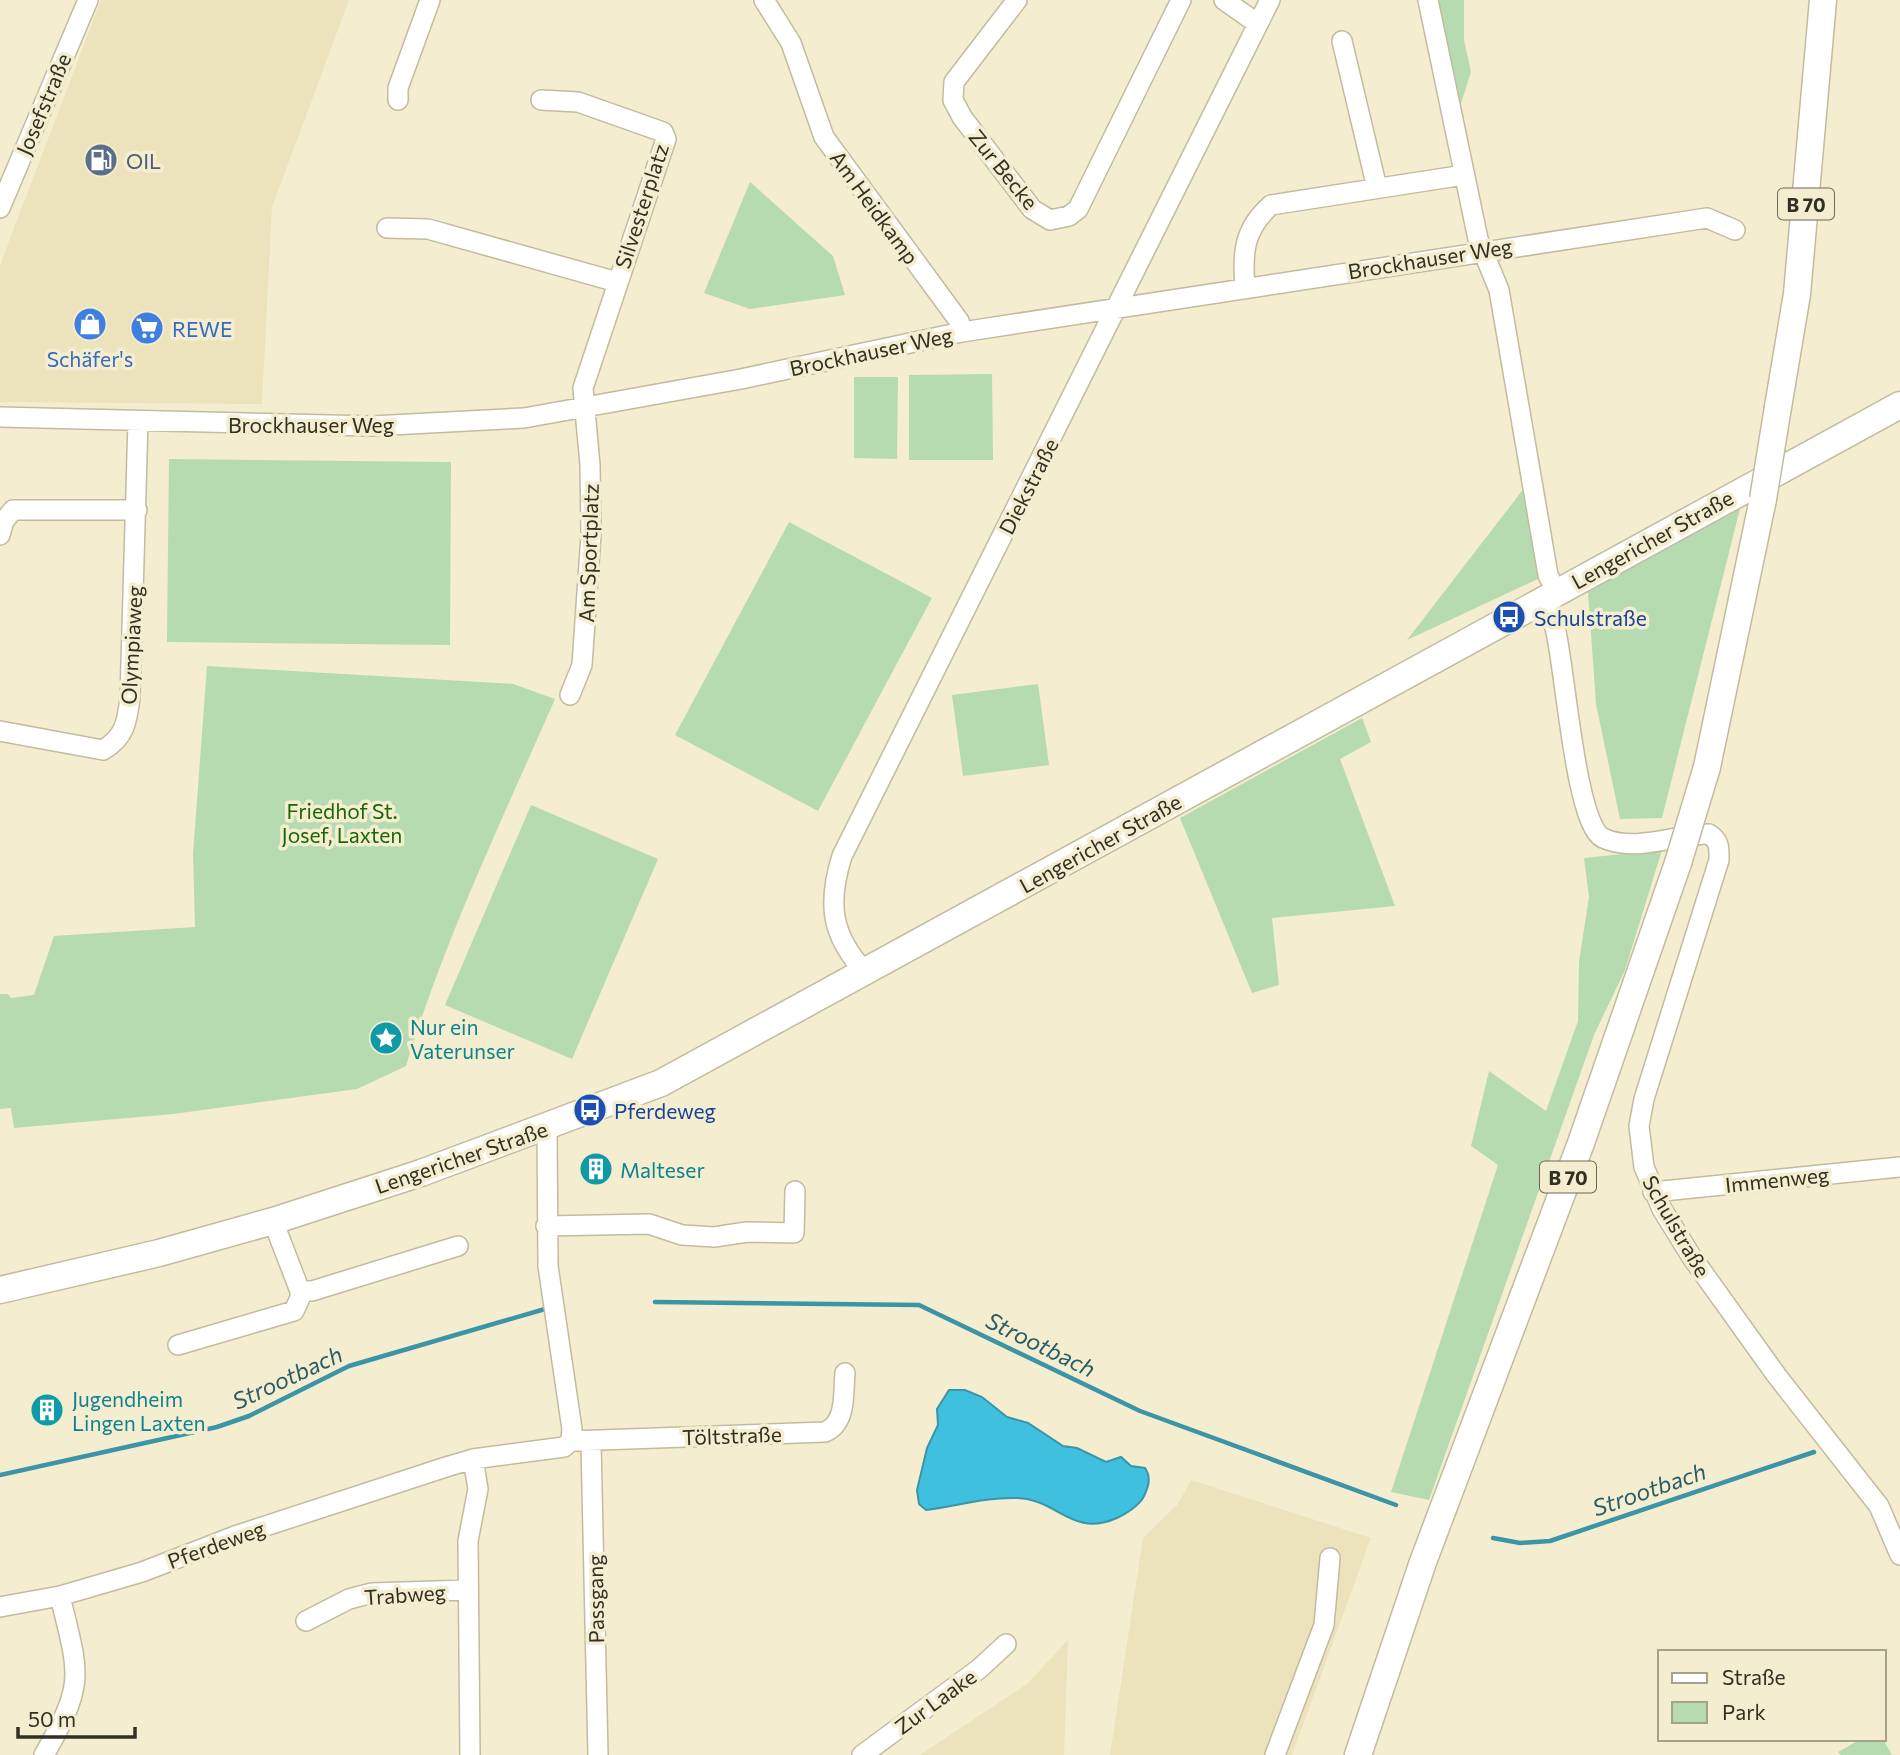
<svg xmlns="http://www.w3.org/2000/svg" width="1900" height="1755" font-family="Commissioner,sans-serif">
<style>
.built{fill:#ece3bd}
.green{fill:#b6dbb0}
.water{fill:#40c0df;stroke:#3c94a7;stroke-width:2}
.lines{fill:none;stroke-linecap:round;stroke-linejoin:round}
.stream{stroke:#3c94a7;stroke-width:4.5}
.minor-casing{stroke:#c2bb9f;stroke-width:22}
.major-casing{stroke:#c2bb9f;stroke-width:29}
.minor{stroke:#fff;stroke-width:19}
.major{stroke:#fff;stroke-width:26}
.major-bridge-casing{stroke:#c2bb9f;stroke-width:29;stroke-linecap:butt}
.major-bridge{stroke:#fff;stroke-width:26}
.labels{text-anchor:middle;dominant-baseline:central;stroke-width:7;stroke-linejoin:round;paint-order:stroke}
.shield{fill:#f4edcf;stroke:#6c6857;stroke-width:2}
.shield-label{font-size:19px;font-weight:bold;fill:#322f23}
.street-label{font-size:21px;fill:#322f23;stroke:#f4edcf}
.service-label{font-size:21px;fill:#4e5e75;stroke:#f4edcf;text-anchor:start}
.shop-label{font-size:21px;fill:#366cbe;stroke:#f4edcf;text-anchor:start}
.transit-label{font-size:21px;fill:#164399;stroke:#f4edcf;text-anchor:start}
.park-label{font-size:21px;fill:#166906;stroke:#f4edcf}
.culture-label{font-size:21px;fill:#0d838f;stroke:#f4edcf;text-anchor:start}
.water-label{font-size:23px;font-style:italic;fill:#285c69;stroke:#f4edcf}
</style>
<rect width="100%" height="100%" fill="#f4edcf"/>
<path class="built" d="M101,0h248l-77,207 -10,197 -262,-2v-137z
M1191,1480l180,58 -79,217h-182l33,-217 35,-34z
M1068,1640l-4,115h-144l107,-71z"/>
<path class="green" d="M1433,0h31v40l7,32 -15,47z
M750,182l83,74 12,39 -95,14 -46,-16z
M992,374l1,86h-84v-85z
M854,377h44l-1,82 -43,-1z
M169,459l282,3 -1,183 -283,-3z
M1525,487l15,91 -133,62z
M1742,501l-80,317 -42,1 -24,-115 -8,-113z
M789,522l143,76 -114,213 -143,-76z
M207,666l306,18 42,15c-53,121 -111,241 -149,367l-49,23 -184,25 -159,14 -3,-20 -11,1v-115h8l3,4 23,-3 20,-59 141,-9 -2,-73z
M1038,684l11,81 -86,11 -11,-81z
M1362,718l9,24 -31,17 55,147 -123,12 7,67 -27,8 -72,-175z
M531,805l127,54 -86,200 -127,-54z
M1662,850l-37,120 -31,65 -165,465 -38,-8 107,-327 -27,-19 18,-75 57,40 32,-90 1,-59 10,-65 -5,-39z
M1861,1739h22l9,16h-51l-3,-3z"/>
<path class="water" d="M949,1390h16l17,7 25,20 21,6 35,23 14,2 29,14 15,-5 10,9 14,2c7,10 3,20 -2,30 -5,8 -17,16 -26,20 -46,20 -59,-19 -100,-20 -30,-1 -61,8 -91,12l-7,-6 -2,-14 10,-42 11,-23 -1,-16z"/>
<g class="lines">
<path class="stream" d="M655,1302l264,3 221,106 256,94
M0,1475l217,-48 32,-11 100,-50 196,-57
M1493,1538l27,5 30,-2 264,-89"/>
<defs>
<path id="minor" d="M764,0l27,43 33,94 135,184 3,11
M1017,0l-63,82 -1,18 9,17 70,92 18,11 19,-4 9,-7 103,-209
M1224,0l34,24
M1428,0l50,239 21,51 49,285 8,16
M1342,41l35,147
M398,100v-12l32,-88
M541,100l37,2 85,30 3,7 -83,249 7,77 1,70 -9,130 -12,30
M0,208l88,-208
M387,228l41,1 189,53
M1245,287c-3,-35 -1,-58 26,-82l193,-30
M0,417l372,9 152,-8 217,-39 221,-47 745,-114 28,12
M0,535l4,-14 9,-11h124
M1541,599c6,9 11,18 14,29 10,36 20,197 48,210 32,15 74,-4 106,-4 11,7 10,14 10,26l-75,239 -5,27 5,41 18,42 29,47 86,120 102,130 21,49
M0,731l103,19c22,-13 24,-28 27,-52l8,-277
M866,973c-35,-37 -39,-69 -24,-117l428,-856
M1653,1192l247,-25
M273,1221l27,70h12l146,-45
M546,1226l103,-2 33,11 32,2 33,-5 47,1 1,-42
M178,1345l116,-34 6,-13v-7
M571,1441l254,-9c22,-9 18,-39 20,-59
M591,1443l7,312
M0,1607l60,-11 82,-24 93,-36 211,-69 27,-8 91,-12 7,-6 1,-12 -24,-163 -1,-138
M306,1621l43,-22 23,-6 95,-3
M44,1755c42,-73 35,-80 16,-159
M470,1755l-2,-214 10,-52 -5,-30
M862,1755l117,-86 27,-25
M1275,1755l49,-130 6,-67"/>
<path id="major" d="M1778,407l19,-113 26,-294
M1707,767l56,-268
M0,1290l159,-37 114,-32 148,-48 240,-90 1239,-678
M1358,1755l65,-193 158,-419 97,-280"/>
</defs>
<use href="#minor" class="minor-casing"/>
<use href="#major" class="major-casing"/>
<use href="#minor" class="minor"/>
<use href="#major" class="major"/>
<defs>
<path id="major-bridge" d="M1763,499l15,-92
M1678,863l29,-96"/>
</defs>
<use href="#major-bridge" class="major-bridge-casing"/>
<use href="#major-bridge" class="major-bridge"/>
</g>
<defs>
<symbol id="fuel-disc" viewBox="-11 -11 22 22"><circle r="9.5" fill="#5c6f8a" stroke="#f4edcf"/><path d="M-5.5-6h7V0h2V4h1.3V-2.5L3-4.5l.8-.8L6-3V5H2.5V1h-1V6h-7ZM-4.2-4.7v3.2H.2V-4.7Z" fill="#fff"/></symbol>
<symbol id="shop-disc" viewBox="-11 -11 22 22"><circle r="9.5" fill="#3f7fe0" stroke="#f4edcf"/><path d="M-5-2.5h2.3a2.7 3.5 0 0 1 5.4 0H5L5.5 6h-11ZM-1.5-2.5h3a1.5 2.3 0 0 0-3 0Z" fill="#fff"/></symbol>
<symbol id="supermarket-disc" viewBox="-11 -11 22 22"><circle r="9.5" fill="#3f7fe0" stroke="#f4edcf"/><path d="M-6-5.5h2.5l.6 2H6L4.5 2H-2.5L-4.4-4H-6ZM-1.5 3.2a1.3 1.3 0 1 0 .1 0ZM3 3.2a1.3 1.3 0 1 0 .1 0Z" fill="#fff"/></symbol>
<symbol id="bus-disc" viewBox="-11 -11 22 22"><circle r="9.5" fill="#1a4fb4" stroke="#f4edcf"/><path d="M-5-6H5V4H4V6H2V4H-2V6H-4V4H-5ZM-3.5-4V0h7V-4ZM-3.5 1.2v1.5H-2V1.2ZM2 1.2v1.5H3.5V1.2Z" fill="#fff"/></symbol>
<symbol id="sight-disc" viewBox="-11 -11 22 22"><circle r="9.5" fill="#0f9aa8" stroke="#f4edcf"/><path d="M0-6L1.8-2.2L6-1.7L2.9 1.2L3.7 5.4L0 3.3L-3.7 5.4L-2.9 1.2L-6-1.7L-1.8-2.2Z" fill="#fff"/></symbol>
<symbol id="building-disc" viewBox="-11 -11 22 22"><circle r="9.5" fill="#0f9aa8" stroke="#f4edcf"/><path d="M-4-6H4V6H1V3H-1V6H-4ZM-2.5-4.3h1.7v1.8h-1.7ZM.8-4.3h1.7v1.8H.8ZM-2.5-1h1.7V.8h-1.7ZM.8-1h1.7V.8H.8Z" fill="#fff"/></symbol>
</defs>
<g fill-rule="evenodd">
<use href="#fuel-disc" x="82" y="141" width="38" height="38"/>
<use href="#shop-disc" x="71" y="305" width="38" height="38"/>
<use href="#supermarket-disc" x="128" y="309" width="38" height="38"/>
<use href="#bus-disc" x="1490" y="598" width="38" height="38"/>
<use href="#sight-disc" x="367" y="1019" width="38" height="38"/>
<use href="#bus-disc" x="571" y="1091" width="38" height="38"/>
<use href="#building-disc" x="577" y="1150" width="38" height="38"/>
<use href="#building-disc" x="28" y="1391" width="38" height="38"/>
</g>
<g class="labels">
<g class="shield">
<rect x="1778" y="188.5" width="56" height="31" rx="5"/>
<rect x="1540" y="1161.5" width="56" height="31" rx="5"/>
</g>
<g class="shield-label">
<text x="1806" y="204">B 70</text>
<text x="1568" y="1177">B 70</text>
</g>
<g class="street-label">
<text transform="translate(43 104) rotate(-67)">Josefstraße</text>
<text transform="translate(1004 169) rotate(51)">Zur Becke</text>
<text transform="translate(641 206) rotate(-72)">Silvesterplatz</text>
<text transform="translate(875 207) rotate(54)">Am Heidkamp</text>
<text transform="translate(1430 258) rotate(-9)">Brockhauser Weg</text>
<text transform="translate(871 351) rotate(-12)">Brockhauser Weg</text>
<text x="311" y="424">Brockhauser Weg</text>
<text transform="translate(1028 486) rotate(-63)">Diekstraße</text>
<text transform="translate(1652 539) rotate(-29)">Lengericher Straße</text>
<text transform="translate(588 553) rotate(-88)">Am Sportplatz</text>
<text transform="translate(131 645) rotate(-87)">Olympiaweg</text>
<text transform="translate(1100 843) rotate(-29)">Lengericher Straße</text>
<text transform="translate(461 1157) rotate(-19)">Lengericher Straße</text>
<text transform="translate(1777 1179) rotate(-6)">Immenweg</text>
<text transform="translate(1677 1226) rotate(60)">Schulstraße</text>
<text transform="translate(732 1435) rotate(-2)">Töltstraße</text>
<text transform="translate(216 1544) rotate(-20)">Pferdeweg</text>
<text transform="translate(405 1594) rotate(-4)">Trabweg</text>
<text transform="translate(595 1599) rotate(-91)">Passgang</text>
<text transform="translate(935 1701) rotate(-36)">Zur Laake</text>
</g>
<g class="service-label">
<text x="126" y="160">OIL</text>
</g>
<g class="shop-label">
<text x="172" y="328">REWE</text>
<text x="90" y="358" text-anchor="middle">Schäfer's</text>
</g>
<g class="transit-label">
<text x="1534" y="617">Schulstraße</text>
<text x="614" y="1110">Pferdeweg</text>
</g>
<g class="park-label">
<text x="342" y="810">Friedhof St.<tspan x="342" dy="24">Josef, Laxten</tspan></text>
</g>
<g class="culture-label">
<text x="410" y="1026">Nur ein<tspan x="410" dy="24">Vaterunser</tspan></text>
<text x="620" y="1169">Malteser</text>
<text x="72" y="1398">Jugendheim<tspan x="72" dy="24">Lingen Laxten</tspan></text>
</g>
<g class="water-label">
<text transform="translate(1041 1344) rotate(26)">Strootbach</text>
<text transform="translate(287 1377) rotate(-25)">Strootbach</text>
<text transform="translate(1649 1489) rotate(-19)">Strootbach</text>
</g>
</g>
<rect x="1658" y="1650" width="228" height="91" fill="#f4edcf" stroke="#a6a18a" stroke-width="2"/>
<rect x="1672" y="1673" width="35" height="10" fill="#ffffff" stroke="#a6a18a" stroke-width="2"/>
<text x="1722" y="1685" font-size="21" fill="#322f23">Straße</text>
<rect x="1672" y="1702" width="35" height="21" fill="#b6dbb0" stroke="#a6a18a" stroke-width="2"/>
<text x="1722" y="1720" font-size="21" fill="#322f23">Park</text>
<path d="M18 1727v10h117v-10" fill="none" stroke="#322f23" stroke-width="3.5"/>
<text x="28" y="1727" font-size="21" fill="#322f23" stroke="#f4edcf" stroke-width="5" paint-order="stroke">50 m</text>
</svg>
